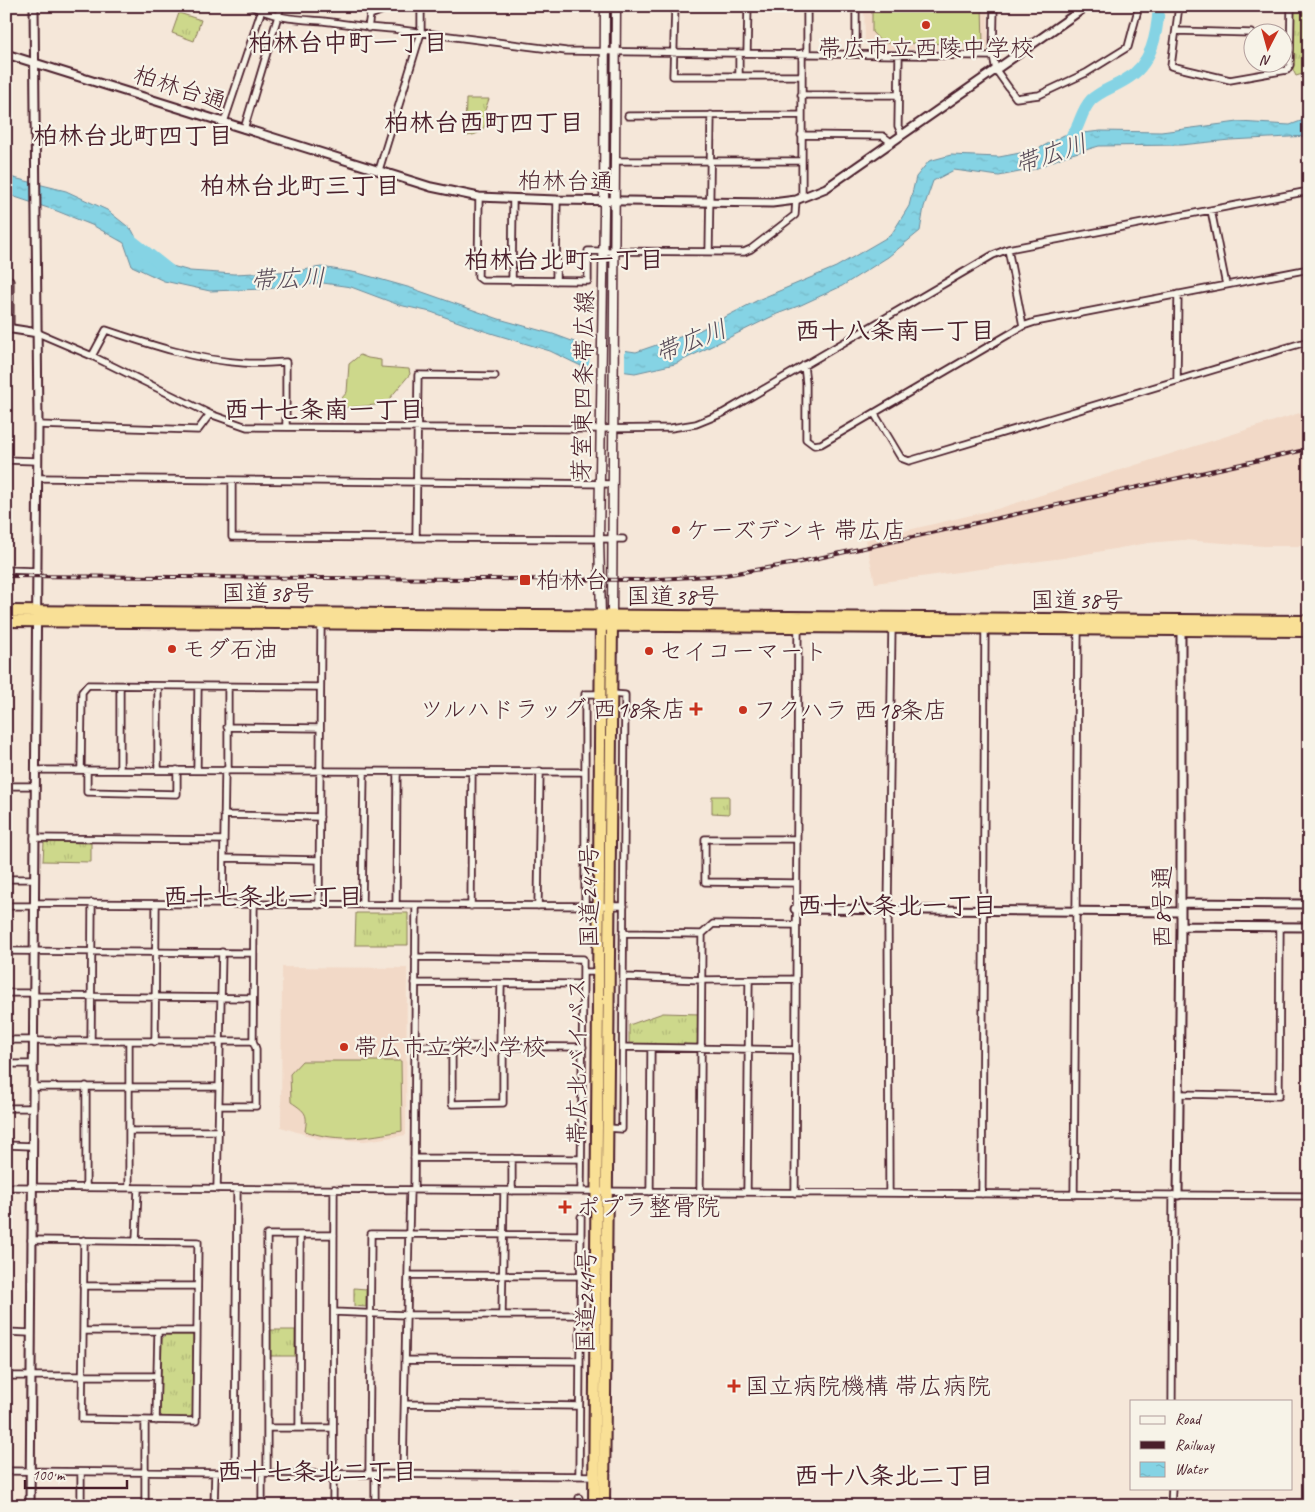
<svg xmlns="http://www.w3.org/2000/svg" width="1315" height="1512" font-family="Caveat,'Klee One',sans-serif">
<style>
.built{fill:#f2d9c7}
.grass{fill:url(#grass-tufts);stroke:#8c7c5b}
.pitch{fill:#cdd88b;stroke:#8c7c5b}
.water{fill:url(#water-ripples);stroke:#6d8b9a}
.pier{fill:#f5e7d9}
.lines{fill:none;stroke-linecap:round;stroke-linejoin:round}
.river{stroke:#85d3e4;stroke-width:12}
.minor-casing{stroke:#4a1f2b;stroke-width:9}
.tertiary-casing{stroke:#4a1f2b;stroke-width:11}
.secondary-casing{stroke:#4a1f2b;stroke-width:11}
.trunk-casing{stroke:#4a1f2b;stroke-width:14}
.minor{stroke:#f7f3e8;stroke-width:5.5}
.tertiary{stroke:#f7f3e8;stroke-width:7}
.secondary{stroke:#f7f3e8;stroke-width:8}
.trunk{stroke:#f9e096;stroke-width:10}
.rail-casing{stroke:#4a1f2b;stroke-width:4}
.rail{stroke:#f7f3e8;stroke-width:2;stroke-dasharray:5.5;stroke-linecap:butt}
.poi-dot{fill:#c8321e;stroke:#f7f3e8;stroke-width:2}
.labels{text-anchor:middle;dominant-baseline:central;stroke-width:4.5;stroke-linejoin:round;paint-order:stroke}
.poi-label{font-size:24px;fill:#4a1f2b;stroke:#f7f3e8;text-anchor:start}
.street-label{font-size:24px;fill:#4a1f2b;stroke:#f7f3e8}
.neighbourhood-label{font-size:25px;font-weight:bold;fill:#4a1f2b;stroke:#f7f3e8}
.water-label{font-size:25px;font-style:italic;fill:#594c59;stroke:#f7f3e8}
</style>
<defs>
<pattern id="grass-tufts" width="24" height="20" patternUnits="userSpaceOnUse" patternTransform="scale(1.25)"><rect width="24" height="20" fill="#cdd88b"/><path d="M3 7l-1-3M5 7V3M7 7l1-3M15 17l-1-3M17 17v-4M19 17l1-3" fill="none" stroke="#b2b978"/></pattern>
<pattern id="water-ripples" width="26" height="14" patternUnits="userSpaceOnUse" patternTransform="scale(1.25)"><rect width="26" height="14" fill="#85d3e4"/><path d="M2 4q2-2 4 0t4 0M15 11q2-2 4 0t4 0" fill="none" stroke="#74b5c4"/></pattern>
</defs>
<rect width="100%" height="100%" fill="#f5e7d9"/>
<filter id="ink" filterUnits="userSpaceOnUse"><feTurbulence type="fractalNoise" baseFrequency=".02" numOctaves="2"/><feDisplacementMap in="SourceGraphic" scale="10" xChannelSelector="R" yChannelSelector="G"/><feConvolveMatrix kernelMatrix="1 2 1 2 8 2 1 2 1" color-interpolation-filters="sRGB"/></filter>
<g filter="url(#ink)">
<path class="built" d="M864,6h124v44l-116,-1 -7,-6z
M1309,410v136h-45l-81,-6 -35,3 -85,15 -188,25 -9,-43 131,-31z
M282,967l125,1 -1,167 -41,6 -46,-2 -38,-12z"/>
<path class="grass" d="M1294,6h15v66l-13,4 -3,-6z
M179,13l22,7 -7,21 -22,-8z
M466,99h23l-5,14 4,6c-5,13 -10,16 -23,17z
M712,796h17v18l-17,-1z
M44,842l47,1v19l-48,-1z
M356,913h52v32h-53z
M663,1013l36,1 -1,32 -69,-2v-19z
M354,1288l12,1v18l-12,-1z
M270,1330h25v26h-25z
M165,1335h28v79l-5,5 -24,-1 -4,-4 2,-75z"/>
<path class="pitch" d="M872,6h110l1,38 -101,-1 -10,-11z
M360,355l8,3 13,2v7l28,2 1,5 -25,30 -41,4 -2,-10 5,-6 2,-28z
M302,1061h99l1,70c-36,6 -61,12 -97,0 3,-17 1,-19 -14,-29l-1,-28z"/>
<path class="water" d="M1309,118v18l-79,4 -49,5 -82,1 -34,10 -30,13 -36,7 -45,-6 -21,11 -9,26 -4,24 -32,26 -46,29 -41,19 -24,9 -102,50 -40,9 -54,-7 -31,-15 -69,-21 -50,-18 -32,-7 -48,-18 -28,-4 -58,6 -55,2 -46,-10 -32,-15 -8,-23 -30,-17 -37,-15 -51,-17v-18l60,15 41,19 25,20 15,29 43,12 44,3 64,-3 23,-4 37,6 53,15 88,31 54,15 27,10 56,8 64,-22 60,-31 76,-32 55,-32 18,-29 7,-29 13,-16 22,-6 48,2 37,-7 28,-15 37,-4 60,1 77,-10 52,3z"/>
<path class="pier" d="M590,343l35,5v26l-36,-4z"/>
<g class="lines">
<path class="river" d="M1063,145c18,-13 15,-31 28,-45 9,-9 23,-13 34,-20 27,-15 32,-45 34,-74
M127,237l43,34"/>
<defs>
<path id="minor" d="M251,6c27,13 44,13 72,15 24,3 47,7 70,8l173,22 427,5
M675,6l-2,70h129
M807,6v47
M994,6l-1,50 3,14 20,28 23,-3 47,-22 42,-26 11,-41
M1179,6l-8,60 59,14 57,-10 3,-5 1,-59
M368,28l2,-13 23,-9
M1176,31l76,2
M747,53l1,-47
M802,53v144
M856,54v-48
M899,55l-1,71 4,9
M739,76v-23
M801,95h97
M628,116l173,-1
M224,122l39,-116
M244,129l37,-123
M801,135l82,1 9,7
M615,161h186
M379,170l42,-137v-27
M479,197l-1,80 4,3 106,1v-30l156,1 7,-3 44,-34 1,-15
M1211,210l15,75
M1008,249l15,77
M709,252l2,-137
M6,280h4v48
M512,281l1,-82
M556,281l1,-81
M38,333l54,23 14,-26c45,15 90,30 138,33 14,1 28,0 42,-1v65
M92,356l118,58
M804,365l2,18v56l8,6 7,-1 202,-118 12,-4 274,-53
M1177,380l1,-86
M874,413l27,45 8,3 400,-120
M38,425l160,5 12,-16 37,13 343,2 81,-1 25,-4 27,-11 270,-158 15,-6 301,-58
M6,460l31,1
M37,478l576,6
M232,480v57l391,2
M416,538l2,-163 77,1
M6,570l31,1
M228,687v84
M227,727l93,1
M35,770l549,2
M81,770l1,-78 6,-7 232,2
M87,770v22l90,2v-24
M120,770v-84
M158,770v-83
M197,770l1,-83
M6,786h29
M224,815l96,2
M34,838l190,2
M224,858l95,2
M6,879h28
M796,883l-91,-1v-43h91
M34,903l590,3
M223,904l2,-134
M319,905l2,-283
M362,905l2,-133
M396,905l1,-133
M6,906h28
M471,906l1,-134
M538,906l2,-135
M585,906v-212h15
M623,933l79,1 11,-10 82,1
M6,951l247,2
M415,957l168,2v13
M624,977l79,3 92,-1
M415,983l168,1
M6,993h27
M33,996l220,2
M6,1040h27
M33,1041h220
M91,1041l1,-138
M129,1042v146
M155,1042l1,-138
M415,1046l168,1
M452,1047v57l51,-1v-55
M500,1047l1,-63
M623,1047l172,3
M6,1064h27
M86,1086v102
M32,1087h187
M1179,1094l100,2 1,-170
M219,1106h37v-57l-3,-8 1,-136
M6,1108h26
M608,1128l14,1 3,-434 -14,-1
M130,1131h88
M6,1145l26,1
M414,1158l167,1
M512,1158v33
M6,1187l1303,9
M217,1189l5,-237
M414,1190l2,-285
M581,1191l2,-219h14
M650,1192l1,-144
M700,1192l2,-258
M747,1192l2,-212
M795,1193l3,-568
M889,1193l-1,-284 4,-284
M982,1194l3,-568
M1074,1195l4,-568
M31,1240l167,2 -2,179 -114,-2 2,-179
M136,1241l2,-53
M408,1275l173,1
M83,1286h114
M334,1312l72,3h175
M407,1315l3,-125
M502,1315l2,-124
M83,1331h114
M6,1332l24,1
M405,1360l175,1
M6,1376h151
M1172,1401l1,-206
M405,1404l174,2
M156,1421l2,-89
M267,1428v-193h67
M299,1428l1,-193
M6,1471l591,5
M235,1473l2,-284
M267,1473v-45h66
M369,1474l2,-240 210,1
M375,1474v32
M403,1474l3,-159
M579,1476l2,-259
M81,1506v-34
M145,1506v-85
M214,1506l1,-33
M262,1506v-33
M333,1506l1,-317
M579,1506v-8
M1171,1506l1,-18"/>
<path id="tertiary" d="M6,54l425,133 48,10 78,3 215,3 24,-3 30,-12 261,-182
M6,328l32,5
M1181,903l128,1
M795,909l386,3
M1181,926l128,1
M1178,1195l3,-269v-300
M30,1506l8,-1081 -4,-419"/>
<path id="secondary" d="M601,616l-2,-77 5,-326 1,-207
M612,616l4,-610"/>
<path id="trunk" d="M6,611l1303,10
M6,621l1303,10
M594,1506l7,-887
M604,1506l8,-884"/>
</defs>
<use href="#minor" class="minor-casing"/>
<use href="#tertiary" class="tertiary-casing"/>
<use href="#secondary" class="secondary-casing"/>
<use href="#trunk" class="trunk-casing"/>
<use href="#minor" class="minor"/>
<use href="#tertiary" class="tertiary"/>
<use href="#secondary" class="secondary"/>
<use href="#trunk" class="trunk"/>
<defs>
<path id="rail" d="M6,576l636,4 83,-5 71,-12 513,-114"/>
</defs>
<use href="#rail" class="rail-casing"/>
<use href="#rail" class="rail"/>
</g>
</g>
<g class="poi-dot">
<circle cx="926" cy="25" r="5"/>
<circle cx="676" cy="530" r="5"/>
<rect x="519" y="574" width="12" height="12" rx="2.5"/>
<circle cx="172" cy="649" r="5"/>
<circle cx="649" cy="651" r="5"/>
<path d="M693.5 701.5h5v5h5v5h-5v5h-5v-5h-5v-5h5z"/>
<circle cx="743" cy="710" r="5"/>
<circle cx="344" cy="1047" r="5"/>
<path d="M562.5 1199.5h5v5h5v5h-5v5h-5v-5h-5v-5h5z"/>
<path d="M731.5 1378.5h5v5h5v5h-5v5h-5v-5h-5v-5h5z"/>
</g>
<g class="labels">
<g class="poi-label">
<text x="926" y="48" text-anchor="middle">帯広市立西陵中学校</text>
<text x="686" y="530">ケーズデンキ 帯広店</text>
<text x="536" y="580">柏林台</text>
<text x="182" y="649">モダ石油</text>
<text x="659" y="651">セイコーマート</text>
<text x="686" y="709" text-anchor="end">ツルハドラッグ 西18条店</text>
<text x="753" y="710">フクハラ 西18条店</text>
<text x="354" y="1047">帯広市立栄小学校</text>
<text x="576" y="1207">ポプラ整骨院</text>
<text x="745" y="1386">国立病院機構 帯広病院</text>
</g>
<g class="street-label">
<text transform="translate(180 88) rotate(18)">柏林台通</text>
<text transform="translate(566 181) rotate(1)">柏林台通</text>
<text transform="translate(583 386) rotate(-89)">芽室東四条帯広線</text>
<text x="268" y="593">国道38号</text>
<text x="673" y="596">国道38号</text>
<text x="1077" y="600">国道38号</text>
<text transform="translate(589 896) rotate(-90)">国道241号</text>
<text transform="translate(1162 907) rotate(-90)">西8号通</text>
<text transform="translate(577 1061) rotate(-90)">帯広北バイパス</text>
<text transform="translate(586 1301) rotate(-89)">国道241号</text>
</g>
<g class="neighbourhood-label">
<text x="348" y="43">柏林台中町一丁目</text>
<text x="484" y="123">柏林台西町四丁目</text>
<text x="133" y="136">柏林台北町四丁目</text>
<text x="300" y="186">柏林台北町三丁目</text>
<text x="564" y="260">柏林台北町一丁目</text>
<text x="895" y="331">西十八条南一丁目</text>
<text x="324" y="410">西十七条南一丁目</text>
<text x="263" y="897">西十七条北一丁目</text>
<text x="897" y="906">西十八条北一丁目</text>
<text x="317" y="1472">西十七条北二丁目</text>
<text x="894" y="1476">西十八条北二丁目</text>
</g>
<g class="water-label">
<text transform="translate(1051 154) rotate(-18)">帯広川</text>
<text transform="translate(288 279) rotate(-2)">帯広川</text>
<text transform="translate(691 341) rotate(-21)">帯広川</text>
</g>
</g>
<rect width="1315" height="1512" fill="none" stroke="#f7f3e8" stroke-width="25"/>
<rect x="12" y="12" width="1290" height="1487" fill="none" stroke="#4a1f2b" stroke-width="2" filter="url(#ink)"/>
<rect x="1130" y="1400" width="162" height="90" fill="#f7f3e8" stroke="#b29e9c"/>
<rect x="1140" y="1416" width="25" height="8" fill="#f7f3e8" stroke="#b29e9c"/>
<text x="1175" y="1424" font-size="15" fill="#4a1f2b">Road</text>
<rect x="1140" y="1441" width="25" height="8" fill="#4a1f2b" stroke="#b29e9c"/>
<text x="1175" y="1450" font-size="15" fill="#4a1f2b">Railway</text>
<rect x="1140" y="1462" width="25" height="15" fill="url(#water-ripples)" stroke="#b29e9c"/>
<text x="1175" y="1474" font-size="15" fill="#4a1f2b">Water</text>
<g transform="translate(1268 48) rotate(186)"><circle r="24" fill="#f7f3e8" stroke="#b29e9c"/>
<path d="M0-4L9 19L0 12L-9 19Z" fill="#c8321e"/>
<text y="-8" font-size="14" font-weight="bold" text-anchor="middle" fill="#4a1f2b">N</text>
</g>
<path d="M25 1480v8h102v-8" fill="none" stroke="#4a1f2b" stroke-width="2.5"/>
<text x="32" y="1480" font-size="15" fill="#4a1f2b" stroke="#f7f3e8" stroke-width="4" paint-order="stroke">100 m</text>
</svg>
